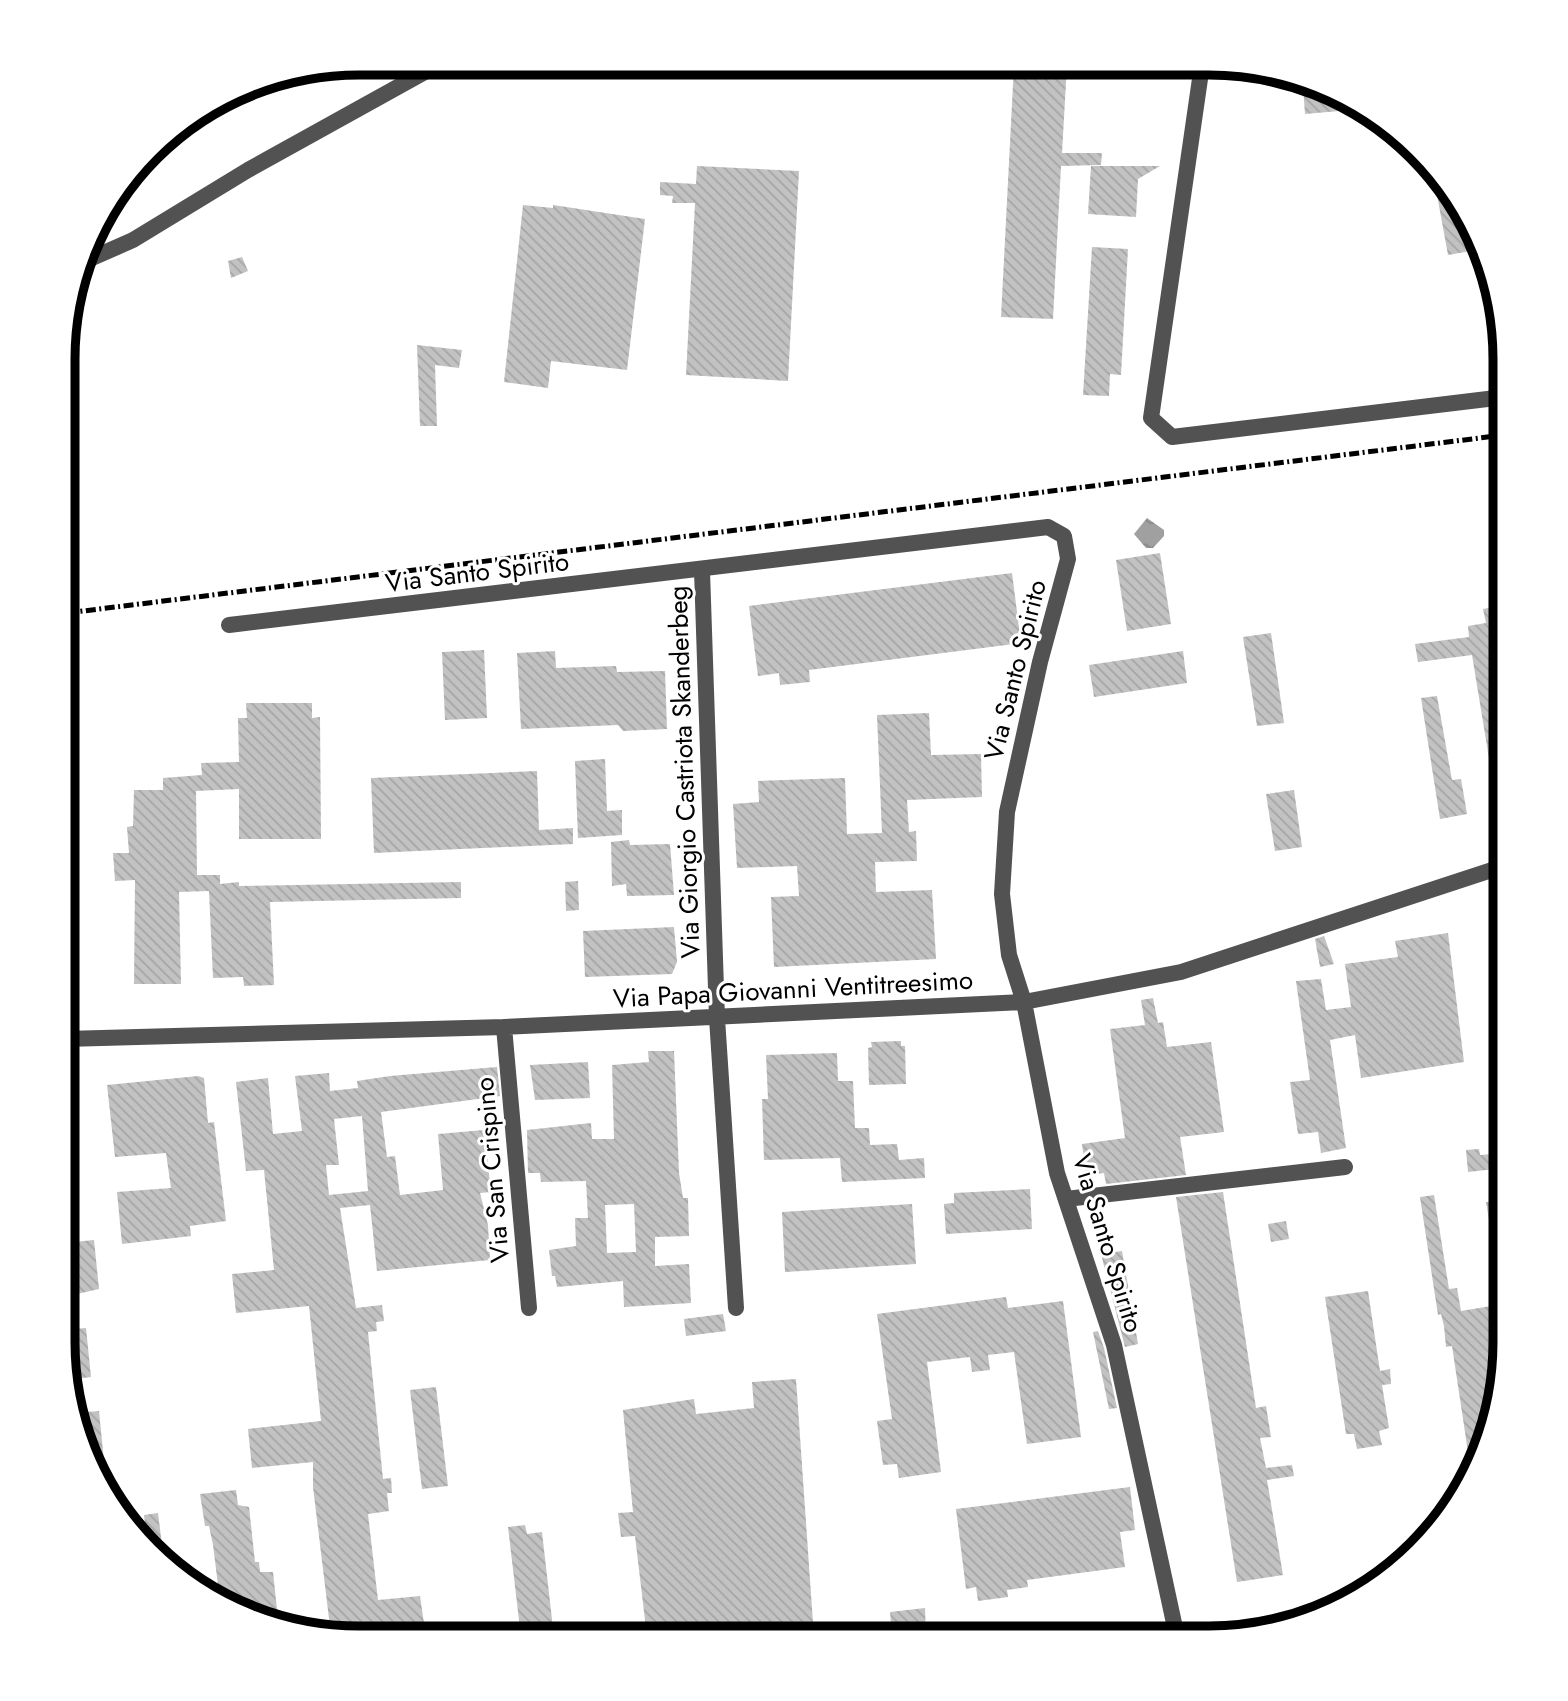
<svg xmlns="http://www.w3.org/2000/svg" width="1568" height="1701" font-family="Jost,sans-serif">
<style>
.water{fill:url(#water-ripples)}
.building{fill:url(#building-back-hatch);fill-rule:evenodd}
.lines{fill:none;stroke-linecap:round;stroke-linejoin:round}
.minor{stroke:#525252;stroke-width:16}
.rail{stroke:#000;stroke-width:5;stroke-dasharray:10 3.5 2 3.5;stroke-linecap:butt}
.labels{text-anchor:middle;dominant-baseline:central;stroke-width:6;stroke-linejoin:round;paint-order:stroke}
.street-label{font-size:26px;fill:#000;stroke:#fff}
.rim{fill:none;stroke:#000;stroke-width:9}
</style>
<defs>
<pattern id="water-ripples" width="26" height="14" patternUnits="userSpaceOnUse" patternTransform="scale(1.75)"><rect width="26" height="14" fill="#a0a0a0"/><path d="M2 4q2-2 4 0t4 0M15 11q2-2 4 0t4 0" fill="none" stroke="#888"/></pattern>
<pattern id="building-back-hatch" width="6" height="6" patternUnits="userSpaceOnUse" patternTransform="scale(1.75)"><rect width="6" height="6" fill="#c2c2c2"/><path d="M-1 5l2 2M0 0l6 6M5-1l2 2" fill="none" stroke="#a5a5a5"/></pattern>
</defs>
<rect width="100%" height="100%" fill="#fff"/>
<path class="water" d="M1147,518l17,12v6l-11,12h-7l-12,-14z"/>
<path class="building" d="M1014,65h53l-5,88h40l-1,12 -40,1 -8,153 -52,-2z
M1303,86l48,18 11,5 -57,5z
M697,166l102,5 -11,210 -102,-6 9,-172h-23l1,-7 -13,-1v-13l36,2z
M1091,166h69l-22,13 -2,38 -48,-3z
M1433,173l22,22 27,54 -34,6z
M523,205l30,3v-3l92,14 -18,151 -76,-9 -3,27 -44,-6z
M1092,247l36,2 -7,126 -11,-1 -1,22 -26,-1z
M242,257l6,14 -17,7 -3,-17z
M417,345l45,5 -3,18 -24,-3 2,61h-17z
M1160,553l11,71 -44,7 -11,-71z
M1012,573l9,70 -212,27 1,12 -30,3 -1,-12 -21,3 -9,-70z
M1504,605v201l-7,1 -25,-152 -54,7 -3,-18 54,-7 -1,-11 18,-3 -3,-14z
M1271,633l13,90 -27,3 -14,-89z
M484,650l3,68 -42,2 -3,-68z
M555,651l1,17 60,-2 1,6 48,-1 2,58 -44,2 -5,-6 -97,4 -4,-76z
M1183,651l4,32 -93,14 -5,-32z
M1437,696l15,84 9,-1 6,35 -27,5 -19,-121z
M246,703h66v15l8,-1 1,122h-82v-50l-43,2 1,84h23v9l19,-2v4l222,-4v16l-191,4 4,83 -30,1 -1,-9 -30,1 -4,-87 -30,1 2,92h-47l1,-104 -20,1 -2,-28h16l-2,-26 6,-1 1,-36h29v-12l39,-3 -1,-12 38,-1 -1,-44h9z
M929,713l2,42 50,-1 1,43 -75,3 2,32 7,-1 1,30 -42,1 1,30 56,-2 4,69 -162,8 -3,-70 28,-1 -2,-30 -60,2 -4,-64 26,-2 -1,-21 87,-3 2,56 35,-1 -5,-118z
M605,759l2,52 15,-1v25l-44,3 -3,-77z
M537,771l2,59 34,-2v16l-199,9 -3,-75z
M1294,790l8,57 -27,4 -9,-57z
M629,840l1,5 40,-1 4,51 -47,1 -1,-12 -14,2 -1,-44z
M578,881l1,29 -13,1 -1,-29z
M674,927l3,35 -5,12 -87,3 -2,-46z
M1448,933l16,129 -103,16 -6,-43 -25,5 16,108 -25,5 -3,-21 -20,2 -8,-52 20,-2 -14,-99 25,-2 5,31 25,-3 -6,-43 53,-7 -3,-16z
M1324,936l10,28 -14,3 -5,-28z
M1153,998l5,25 5,-1 4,25 44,-5 13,90 -44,5 6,38 -80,9 -2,-11 -18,2 -4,-31 43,-6 -15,-109 35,-4 -4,-25z
M901,1041v5h4l1,38 -37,1 -1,-37 4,-1 -1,-5z
M648,1051h26l5,122 4,25h5l1,38 -34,1v29l34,-2 2,39 -67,4 -1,-26 -66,6 -2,-11h-3l-3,-26 27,-4 -1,-28h13l-2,-37 -45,1 -1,-9h-12l-1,-43 64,-7 1,16h22l-2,-74 37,-3zM634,1204l2,48 -29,1 -2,-48z
M837,1053l1,28h15l2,47h14l1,17 27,-1 2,16 25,-2 1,20 -83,4 -2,-24 -76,2 -2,-61h6l-2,-44z
M588,1062l2,36 -55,2 -5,-35z
M497,1067l3,29 -119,16 6,45 8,-1 5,39 43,-5 -5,-56 46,-4 7,62 -11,1 8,32 2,35 -113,11 -7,-66 -30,3 16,100 26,-3 2,16 -8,1 1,9 -9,1 15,147 8,-1 1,15h-5l2,18 -21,3 10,86 42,-4 6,41h-86l-9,-2 -18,-148v-25l-61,6 -4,-39 73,-8 -12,-115 -73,7 -4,-39 42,-4 -10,-100 -18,1 -10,-89 32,-4 5,56 29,-3 -7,-55 34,-3 1,18 28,-3 -1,-7 33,-5zM362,1116l6,75 -39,4 -3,-30h13l-5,-46z
M198,1076l6,2 4,45 6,-1 12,99 -36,5 1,10 -69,8 -5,-52 54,-4 -5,-35 -51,4 -8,-72z
M1479,1149l1,6 24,-2v15l-36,4 -2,-22z
M1030,1189l2,40 -86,5 -2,-30 10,-1v-10z
M1223,1192l33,216 10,-2 5,31 -11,1 6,30 26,-3 2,11 -27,4 16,95 -46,7 -61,-385z
M1434,1195l15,94 8,-1 4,23 30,-5 10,66 -30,100 -19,-126 -6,1 -2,-21 -3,-12 -3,1 -18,-118z
M1501,1201l3,66 -7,1 -11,-66z
M912,1204l4,60 -131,8 -3,-60z
M1286,1221l3,18 -18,3 -3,-18z
M94,1240l5,49 -35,8v-54z
M1122,1251l16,93 -13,3 -24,-93z
M1368,1291l12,80 10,-2 1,15 -9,1 7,43 -10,3 3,14 -25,4 -3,-15h-8l-21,-137z
M1006,1297l2,11 55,-7 18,136 -54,7 -13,-92 -26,3 2,15 -18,2 -2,-15 -43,5 14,110 -42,6 -2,-14 -14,1 -6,-44 15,-2 -15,-105z
M723,1314l3,17 -40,5 -2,-17z
M86,1328l5,49 -24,3 -3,-50z
M1098,1331l6,17 13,60 -8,1 -16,-77z
M796,1379l18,258h-167l-12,-101 -14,1 -3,-24 15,-1 -10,-102 71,-11 2,15 58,-6 -2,-26z
M436,1387l12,99 -26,3 -12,-99z
M99,1411l8,80 -1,1 -27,-55 -5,-24z
M1130,1487l5,43 -15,2 5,35 -98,13 1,7 -21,3 1,7 -30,4 -2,-14 -10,2 -10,-80z
M236,1490l2,15 11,2 6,55h4l1,10h13l5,47 -58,-18 -7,-56 -4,-19h-4l-5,-32z
M158,1513l5,40 -16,-14 -3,-24z
M525,1525l2,9 15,-2 12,105h-33l-13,-110z
M925,1608l1,29h-22v-4l-12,2 -2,-23z"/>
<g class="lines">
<path class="minor" d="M1202,65l-51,353 21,19 332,-40
M83,262l50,-22 115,-70 193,-107
M702,571l15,447 19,290
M229,625l819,-98 16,9 4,23 -28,103 -33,150 -5,82 7,61 15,47 33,171 57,172 63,292
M504,1027l25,281
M65,1039l439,-12 520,-25 157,-30 323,-106
M1066,1199l279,-32"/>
<path class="rail" d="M67,613l1437,-178"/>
</g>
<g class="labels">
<g class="street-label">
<text transform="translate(477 572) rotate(-7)">Via Santo Spirito</text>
<text transform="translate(1015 670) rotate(-76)">Via Santo Spirito</text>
<text transform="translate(684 772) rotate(-92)">Via Giorgio Castriota Skanderbeg</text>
<text transform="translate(793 989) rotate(-3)">Via Papa Giovanni Ventitreesimo</text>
<text transform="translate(492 1170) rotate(-95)">Via San Crispino</text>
<text transform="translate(1108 1243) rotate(73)">Via Santo Spirito</text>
</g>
</g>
<path d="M0 0H1568V1701H0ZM359 75H1209A284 284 0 0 1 1493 359V1342A284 284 0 0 1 1209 1626H359A284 284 0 0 1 75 1342V359A284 284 0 0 1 359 75Z" fill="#fff" fill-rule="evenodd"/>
<path class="rim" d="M359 75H1209A284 284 0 0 1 1493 359V1342A284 284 0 0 1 1209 1626H359A284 284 0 0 1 75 1342V359A284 284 0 0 1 359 75Z"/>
</svg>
